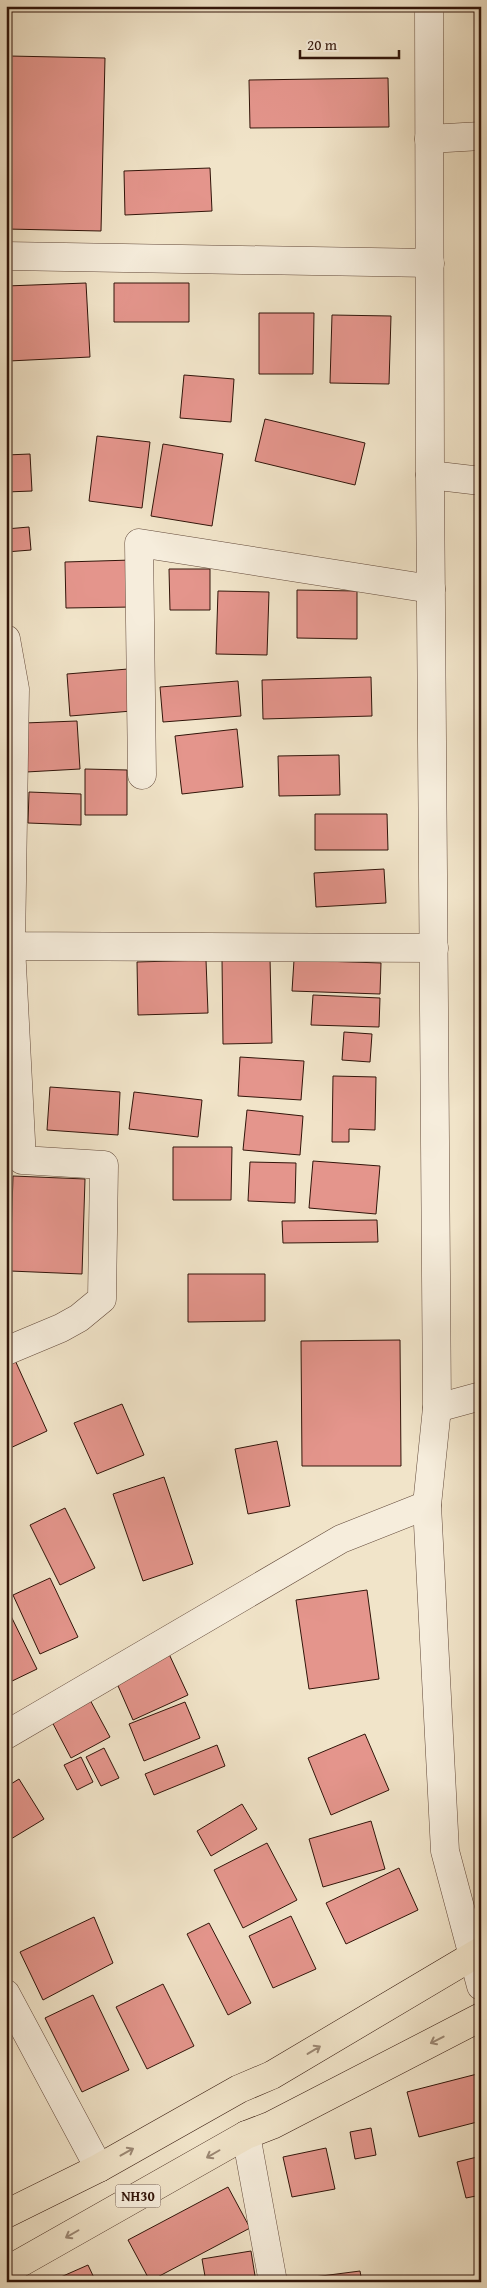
<svg xmlns="http://www.w3.org/2000/svg" width="487" height="2288" font-family="'Gentium Book Plus',serif">
<style>
.building{fill:#e4958c;stroke:#32150a}
.lines{fill:none;stroke-linecap:round;stroke-linejoin:round}
.minor-casing{stroke:#62493a;stroke-width:29}
.tertiary-casing{stroke:#62493a;stroke-width:29}
.trunk-casing{stroke:#32150a;stroke-width:29}
.minor{stroke:#f6eddc;stroke-width:28}
.tertiary{stroke:#f6eddc;stroke-width:28}
.trunk{stroke:#f1e4c9;stroke-width:28}
.oneway{stroke:#9b8773}
.labels{text-anchor:middle;dominant-baseline:central;stroke-width:4.5;stroke-linejoin:round;paint-order:stroke}
.shield{fill:#f6eddc;stroke:#6d5649;stroke-width:1}
.shield-label{font-size:14px;font-weight:bold;fill:#32150a}
</style>
<rect width="100%" height="100%" fill="#f1e4c9"/>
<filter id="stains"><feTurbulence type="fractalNoise" baseFrequency=".004" numOctaves="4"/><feColorMatrix values="0 0 0 0 .2 0 0 0 0 .09 0 0 0 0 .02 0 0 0 .5 -.17"/></filter>
<radialGradient id="worn" r=".72"><stop offset=".6" stop-color="#630" stop-opacity="0"/><stop offset="1" stop-color="#630" stop-opacity=".3"/></radialGradient>
<path class="building" d="M9,56l96,2 -4,173 -95,-2z
M388,78l1,49 -139,1 -1,-48z
M210,168l2,43 -87,4 -1,-44z
M86,283l4,74 -81,4 -3,-75z
M114,283h75v39h-75z
M259,313h55l-1,61h-54z
M332,315l59,1 -2,68 -59,-1z
M184,375l50,4 -3,43 -51,-4z
M265,419l100,24 -10,42 -100,-24z
M97,436l53,6 -8,66 -53,-7z
M163,444l60,10 -11,72 -61,-10z
M30,454l2,37 -26,1v-37z
M29,527l2,23 -25,2v-23z
M132,560l1,47 -67,1 -1,-46z
M169,569h41v41h-40z
M297,590l60,1v48l-60,-1z
M218,591l51,1 -2,63 -51,-1z
M128,669l4,42 -62,5 -3,-42z
M371,677l1,39 -109,3 -1,-39z
M238,681l3,35 -78,6 -3,-35z
M77,721l3,48 -54,3 -2,-49z
M237,729l6,58 -61,7 -7,-58z
M339,755l1,40 -61,1 -1,-40z
M85,769l42,1v45h-42z
M29,792l52,2v31l-53,-2z
M315,814h72l1,36h-73z
M384,869l2,34 -70,4 -2,-34z
M270,958l2,85 -49,1 -1,-85z
M206,960l2,53 -70,2 -1,-53z
M294,960l87,3 -1,31 -88,-3z
M313,995l67,3 -1,29 -68,-2z
M344,1032l28,2 -2,28 -28,-2z
M240,1057l64,4 -3,39 -63,-4z
M333,1076l43,1 -1,53 -26,-1v13h-17z
M50,1087l70,5 -2,43 -71,-5z
M134,1092l68,8 -4,37 -69,-8z
M247,1110l56,6 -3,39 -57,-5z
M173,1147h59l-1,53h-58z
M313,1161l67,5 -4,48 -67,-6z
M250,1162l46,1 -1,40 -47,-2z
M13,1176l72,3 -3,95 -72,-3z
M377,1220l1,22 -95,1 -1,-22z
M188,1274h77v47l-77,1z
M400,1340l1,126h-99l-1,-125z
M14,1358l33,73 -41,19v-89z
M122,1404l22,51 -47,19 -23,-51z
M277,1441l13,65 -42,8 -13,-65z
M164,1477l29,87 -50,17 -30,-87z
M65,1508l30,60 -35,17 -30,-60z
M50,1578l28,59 -38,17 -27,-59z
M367,1590l12,89 -70,10 -13,-89z
M6,1606l31,63 -29,14 -2,-3z
M169,1654l19,41 -55,25 -18,-41z
M89,1698l21,39 -39,21 -21,-40z
M185,1702l15,36 -56,23 -15,-37z
M365,1734l24,56 -58,25 -23,-57z
M217,1745l8,21 -71,29 -9,-21z
M104,1748l15,30 -18,8 -15,-29z
M81,1757l12,25 -16,8 -13,-25z
M19,1779l25,40 -38,23v-55z
M242,1804l15,25 -46,27 -14,-25z
M371,1821l14,48 -62,18 -14,-48z
M267,1843l30,57 -54,28 -29,-58z
M399,1868l19,42 -72,34 -20,-41z
M291,1916l25,53 -43,19 -24,-52z
M94,1917l19,46 -70,37 -23,-48z
M209,1923l42,80 -23,12 -41,-81z
M163,1984l31,62 -47,23 -31,-62z
M93,1995l36,75 -47,22 -37,-74z
M481,2073v48l-62,16 -12,-45z
M371,2128l5,27 -21,4 -5,-27z
M326,2148l9,41 -43,8 -9,-40z
M481,2156v39l-15,3 -9,-36z
M228,2187l22,41 -100,53 -22,-41z
M251,2251l5,31h-50l-4,-23z
M88,2265l8,17h-41l-1,-2z
M360,2271l2,11h-56v-4z"/>
<g class="lines">
<defs>
<path id="minor" d="M429,139l52,-3
M6,256l424,7
M430,475l51,6
M6,639l9,50 -4,257 11,214 82,5 -2,134 -23,19 -18,10 -55,23
M142,775l-3,-232 292,46
M6,946l428,2
M437,1408l44,-12
M6,1735l335,-196 86,-34
M6,1994l93,174
M246,2135l27,147"/>
<path id="tertiary" d="M429,6l1,469 7,933 -10,97 18,346 36,135"/>
<path id="trunk" d="M6,2214l93,-46 140,-79 33,-14 209,-124
M6,2271l240,-136 26,-10 209,-108"/>
</defs>
<use href="#minor" class="minor-casing"/>
<use href="#tertiary" class="tertiary-casing"/>
<use href="#trunk" class="trunk-casing"/>
<use href="#minor" class="minor"/>
<use href="#tertiary" class="tertiary"/>
<use href="#trunk" class="trunk"/>
</g>
<defs><path id="oneway-shaft" d="M-6 0H5M1.5-3L5.5 0L1.5 3" fill="none" stroke-width="1.6" stroke-linecap="round" stroke-linejoin="round" transform="scale(1.25)"/></defs>
<g class="oneway">
<use href="#oneway-shaft" transform="translate(437 2040) rotate(153)"/>
<use href="#oneway-shaft" transform="translate(314 2050) rotate(-31)"/>
<use href="#oneway-shaft" transform="translate(127 2152) rotate(-29)"/>
<use href="#oneway-shaft" transform="translate(213 2154) rotate(150)"/>
<use href="#oneway-shaft" transform="translate(72 2234) rotate(150)"/>
</g>
<g class="labels">
<rect class="shield" x="115.5" y="2184.5" width="45" height="23" rx="4"/>
<g class="shield-label">
<text x="138" y="2196">NH30</text>
</g>
</g>
<rect width="487" height="2288" fill="none" stroke="#f1e4c9" stroke-width="25"/>
<rect x="8" y="8" width="472" height="2273" fill="none" stroke="#32150a" stroke-width="2.5"/>
<rect x="12" y="12" width="462" height="2263" fill="none" stroke="#32150a"/>
<path d="M300 50v8h99v-8" fill="none" stroke="#32150a" stroke-width="2.5"/>
<text x="307" y="50" font-size="15" fill="#32150a" stroke="#f6eddc" stroke-width="4" paint-order="stroke">20 m</text>
<rect width="100%" height="100%" filter="url(#stains)"/>
<rect width="100%" height="100%" fill="url(#worn)"/>
</svg>
